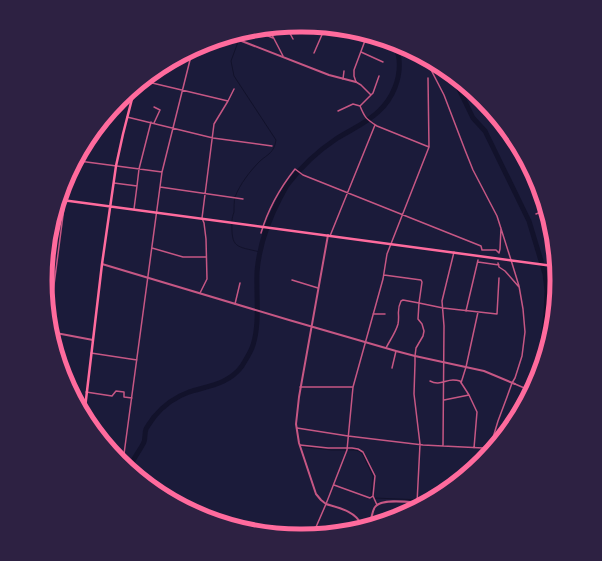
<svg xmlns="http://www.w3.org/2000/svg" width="602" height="561" font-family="'Sofia Sans Condensed',sans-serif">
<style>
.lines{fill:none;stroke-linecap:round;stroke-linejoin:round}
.stream{stroke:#12122b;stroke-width:1}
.river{stroke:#12122b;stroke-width:5}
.minor{stroke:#c65784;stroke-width:1.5}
.tertiary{stroke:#c65784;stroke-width:2}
.primary{stroke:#ff6b9d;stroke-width:2.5}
.rim{fill:none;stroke:#ff6b9d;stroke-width:5}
</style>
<rect width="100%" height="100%" fill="#1b1b3a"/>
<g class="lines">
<path class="stream" d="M230,39l8,3 -7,19 3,15 42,64c-2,13 -8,14 -16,21 -10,10 -20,23 -25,36 -1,5 -1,10 -1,15 -1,3 -2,6 -2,9 -1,28 4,25 28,31
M304,447l27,3h23l5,1 4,4 10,21 -2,20
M374,498l49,2"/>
<path class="river" d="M456,83l17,35 12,13 44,90 16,53 2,17 -1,23 -5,40 -12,36
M130,468c3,-10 9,-16 13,-24 3,-4 1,-10 3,-15 2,-4 6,-9 8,-12 9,-11 21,-20 35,-25 19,-6 40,-8 53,-26 4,-7 9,-14 11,-21 7,-21 3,-50 4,-73 2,-26 11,-51 23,-74 3,-5 5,-10 8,-14 13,-17 30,-33 48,-45 14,-9 31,-16 43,-28 14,-13 22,-33 20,-52 -1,-5 -2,-10 -3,-15"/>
<path class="minor" d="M287,28l6,11
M270,31l13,25
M261,33l12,5
M381,41l8,8
M361,52l22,10
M314,53l10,-23
M428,64l16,31 21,55 8,20 24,46 14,44 8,26 4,23 2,23 -3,24 -7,22 -3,5 -5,14 -9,24 -9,30
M343,79l1,-8
M148,82l80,19 -14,23 -12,94 2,5 2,16 1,40 -7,14
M371,95l2,-2 6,-17
M228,101l6,-12
M360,106c5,12 6,13 17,20l52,21
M360,106l11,-11 -10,-10 -5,-3 -2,-6v-6l12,-32
M338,111l15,-7 7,2
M127,117l86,21 59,8
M154,123l6,-13 -6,-3
M79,161l83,11
M114,183l23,3 -3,23
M137,186l2,-17 12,-47
M160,187l83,12
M536,214l7,-3
M261,233c7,-24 19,-45 34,-64l8,6 178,71 1,4h14l3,3 1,-4 1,-21
M330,236l45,-111
M152,248l31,9h23
M478,262l21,3
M498,263l1,4 6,4 14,16
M384,275l37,5 1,2 -3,21 24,5 54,6 2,-36
M292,280l26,8
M235,304l5,-21
M51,308l17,-131
M466,311l12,-51
M373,314h12
M386,348c4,-8 10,-16 12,-24 2,-10 -2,-13 3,-23l2,-1 16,3 -1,16 4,5 2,7 -1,5 -7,12 -1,8v7l-1,31 6,50 -3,59
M91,353l46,7
M392,368l4,-17
M430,381c9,5 15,-1 23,-1 2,0 4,0 7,1l9,14
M461,383l5,-16 12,-55
M515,384l14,6
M300,387h52
M86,392l26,4 4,-5 8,1v5l8,1
M444,400l25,-5 8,17 -3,36
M81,402l4,2
M297,428l51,8 75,9 60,3 1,4 -3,9
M109,445l15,9 38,-282 30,-120
M300,445l28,3h24l6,1 5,3 12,24 -2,20
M443,445l1,-119 -2,-25 12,-49
M334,485l36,13 3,-2 4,9
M313,534l13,-30 21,-54 6,-63 30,-108 4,-25 42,-107 -1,-69"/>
<path class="tertiary" d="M234,38l95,37 27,7
M328,235l-29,162 -3,27 3,19 17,51 5,6 5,4c13,4 29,7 35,20
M102,264l187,56 107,31 19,5 69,15 31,13
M56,333l37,7
M370,522c2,-4 2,-11 5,-15 6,-9 34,-5 44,-4"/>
<path class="primary" d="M62,200l491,66
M85,408l17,-144 14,-98 7,-32 11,-43"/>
</g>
<path d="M0 0H602V561H0ZM300 32H302A248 248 0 0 1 550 280V281A248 248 0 0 1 302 529H300A248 248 0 0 1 52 281V280A248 248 0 0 1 300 32Z" fill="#2d2142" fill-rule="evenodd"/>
<path class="rim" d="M300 32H302A248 248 0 0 1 550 280V281A248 248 0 0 1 302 529H300A248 248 0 0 1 52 281V280A248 248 0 0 1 300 32Z"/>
</svg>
